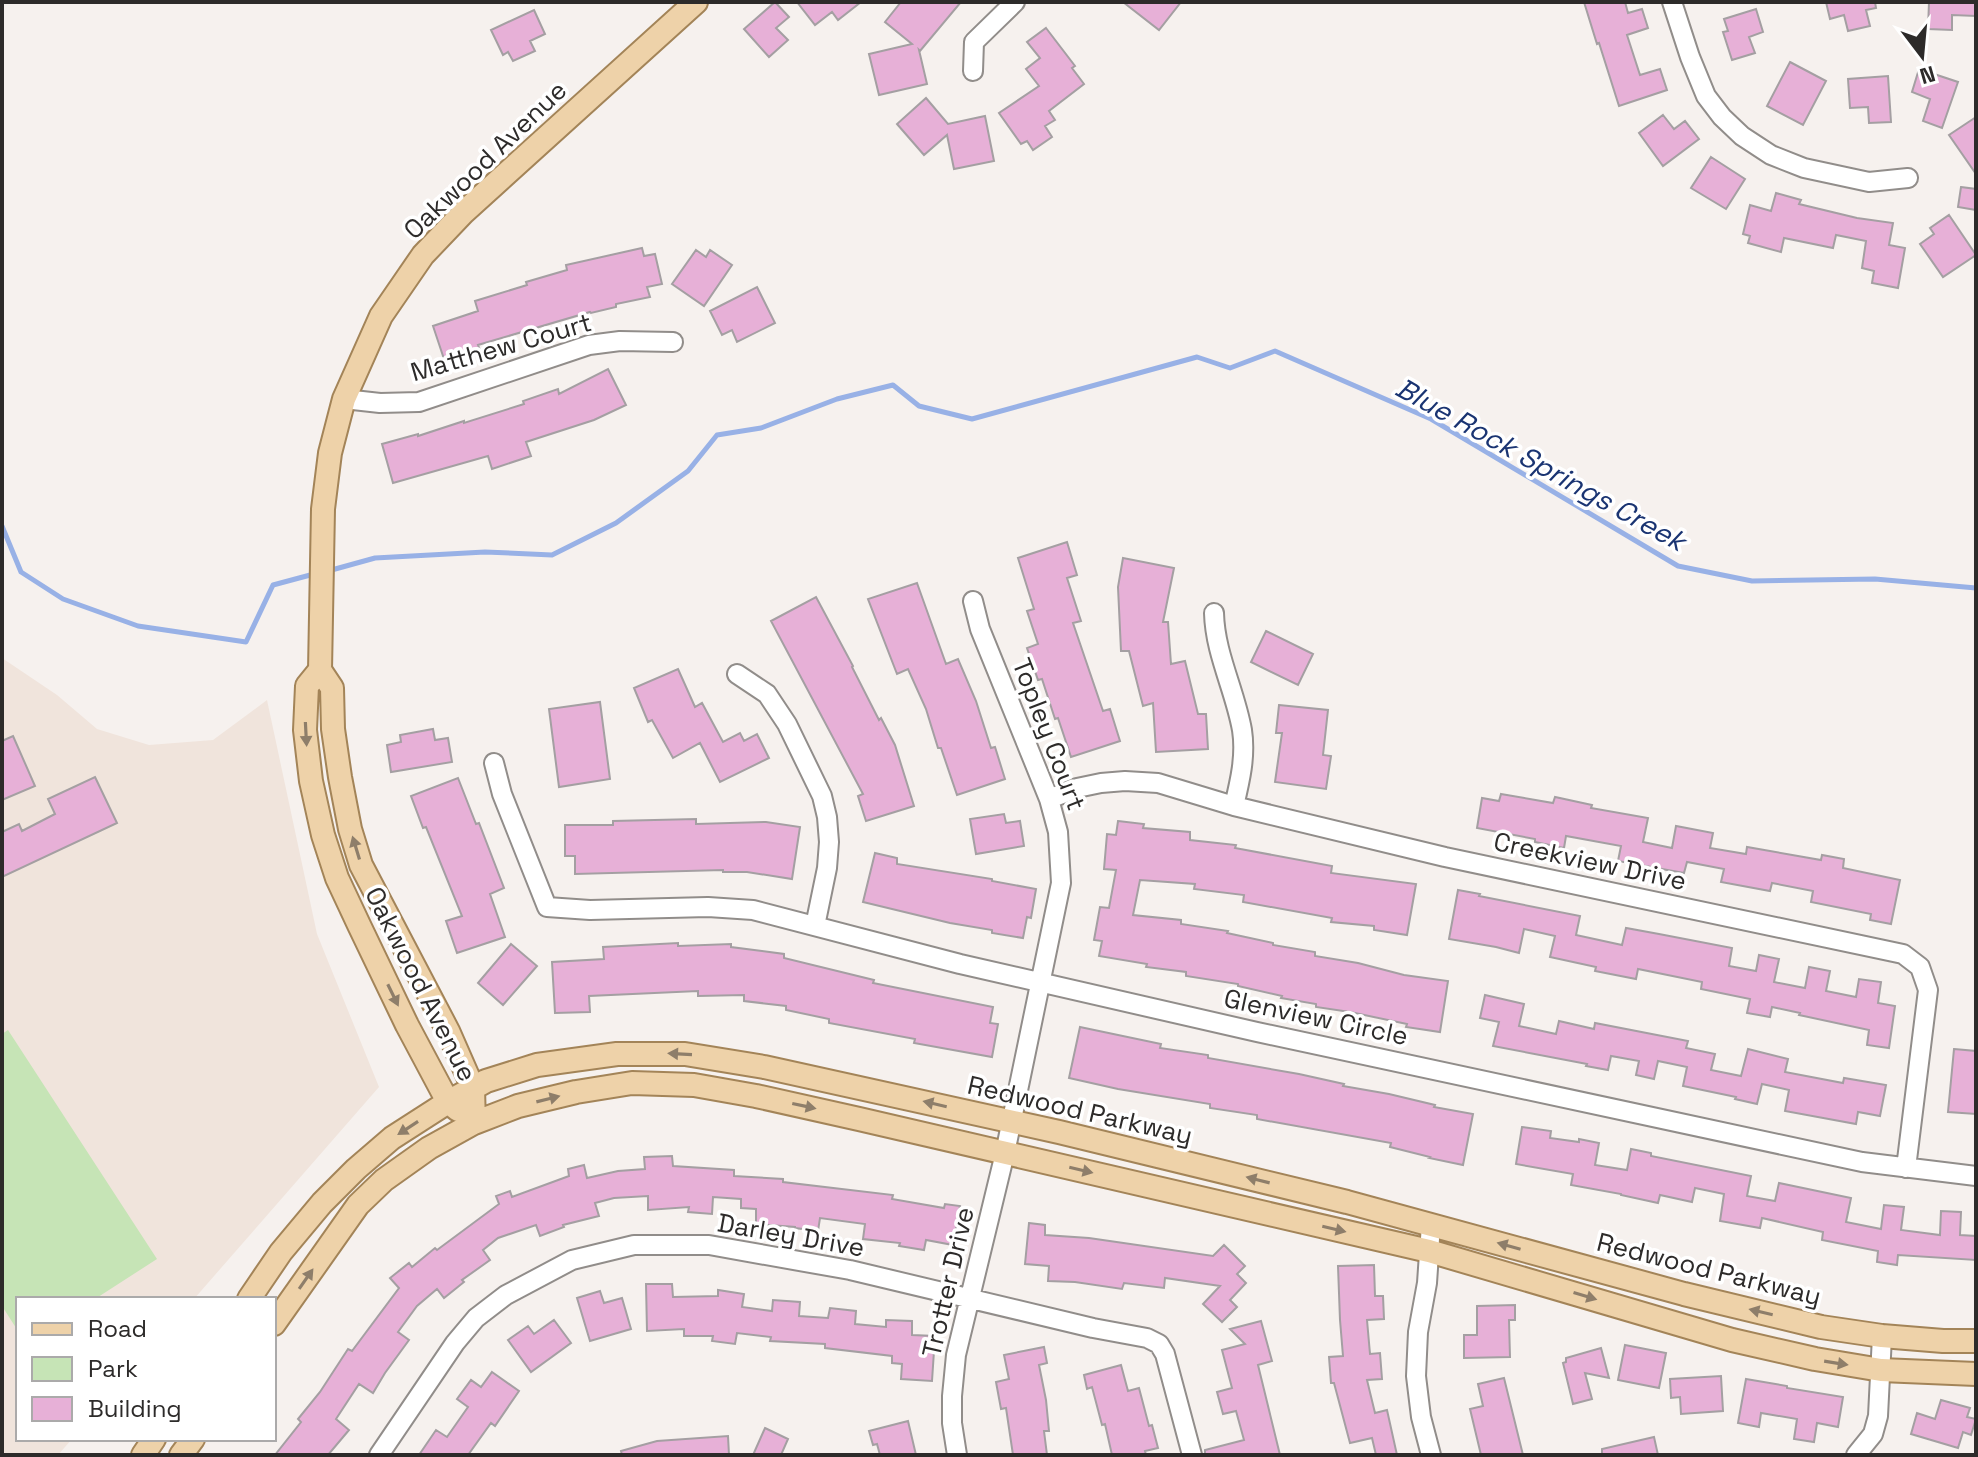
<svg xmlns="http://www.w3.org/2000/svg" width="1978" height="1457" font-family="'Space Grotesk',sans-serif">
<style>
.built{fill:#f0e4dc}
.green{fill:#c6e4b6}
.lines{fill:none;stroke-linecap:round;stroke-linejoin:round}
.stream{stroke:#98b1e6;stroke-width:5}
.building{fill:#e7b0d7;stroke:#a49fa2;stroke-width:2}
.minor-casing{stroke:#918d8a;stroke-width:22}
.major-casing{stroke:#a38458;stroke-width:26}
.minor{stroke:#fff;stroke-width:18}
.major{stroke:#eed2a9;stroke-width:22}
.oneway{fill:#8e7e6a}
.labels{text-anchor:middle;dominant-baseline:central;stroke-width:7;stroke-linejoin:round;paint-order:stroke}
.street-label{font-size:26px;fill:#2d2b2a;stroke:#fff}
.water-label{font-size:28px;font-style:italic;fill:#1a3472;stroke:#fff}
</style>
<rect width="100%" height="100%" fill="#f6f1ee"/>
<path class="built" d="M2,658l55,37 40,34 52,16 64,-5 54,-40 50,234 62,153 -185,212h-176v140h54l-14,16h-56z"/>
<path class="green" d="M8,1030l149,229 -62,40h-77v32l-16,-25v-272z"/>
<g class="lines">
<path class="stream" d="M2,526l19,46 42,27 75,27 108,16 27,-57 41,-11
M328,571l47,-13 110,-6 67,3 64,-32 72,-52 29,-36 44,-7 76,-29 56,-14 26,21 53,13 225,-62 33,11 45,-17 156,68 247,147 74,15 123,-2 101,9"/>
</g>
<path class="building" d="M775,2l14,15 -13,11 12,12 -19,17 -25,-28z
M797,2h64l-23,18 -6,-8 -17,13z
M901,2h60l-41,49 -1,-1 8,34 -48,11 -10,-41 43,-10 -27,-22z
M1123,2h58l-22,28z
M1584,2h41l3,11 14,-4 6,19 -21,7 13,40 20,-6 7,21 -48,16 -20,-63 -2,1z
M1826,2h49l1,6 -10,2 4,16 -22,5 -4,-16 -14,4z
M1929,2h47v14l-24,-1v15l-24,-1z
M1756,9l7,23 -14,5 6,16 -23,7 -9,-28 5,-1 -4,-12z
M534,10l11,24 -15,7 5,10 -22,10 -5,-9 -5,3 -12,-25z
M1046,28l29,38 -3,2 12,16 -35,27 6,9 -10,6 7,11 -19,13 -6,-9 -6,3 -22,-31 40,-27 -13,-17 14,-11 -13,-16z
M1790,62l36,19 -23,44 -36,-19z
M1919,69l39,13 -16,46 -19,-7 7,-22 -18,-7z
M1888,76l3,46 -22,1 -1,-16 -18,1 -2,-29z
M926,98l22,26 37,-8 9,45 -40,8 -7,-34 -23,20 -27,-31z
M1663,115l11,14 11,-8 14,18 -36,27 -24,-33z
M1976,117v57l-27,-39z
M1711,157l34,22 -19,30 -35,-21z
M1961,187l15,2v21l-18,-3z
M1776,193l25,7 -2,4 58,14 36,5 -4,22 16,3 -7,40 -26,-5 2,-12 -12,-3 4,-27 -30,-6 -3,13 -49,-10 -3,14 -33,-9 2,-7 -7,-2 7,-29 21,6z
M1949,215l27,40 -33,22 -23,-33 14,-10 -4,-6z
M642,248l2,8 11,-2 7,30 -15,3 3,10 -34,7v3l-25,6 -1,-1 -112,33 2,5 -35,12 -12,-36 45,-15 -3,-10 52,-16 -1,-3 41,-12 -1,-5z
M696,250l10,7 4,-7 22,15 -28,41 -32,-22z
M757,287l18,36 -38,19 -5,-12 -10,5 -12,-24z
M608,369l18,36 -32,15 -68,22 5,14 -39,13 -4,-13 -95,27 -11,-39 36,-10v2l46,-15v2l60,-19 -1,-3 35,-12 1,5z
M1067,542l10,33 -10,3 14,43 -8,2 30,88 7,-2 10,32 -49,16 -13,-39 -3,1 -13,-40 -4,1 -11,-32 11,-4 -11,-33 7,-2 -16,-51z
M1123,558l51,10 -11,54h5l3,42 14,-3 13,53h8l2,35 -52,3 -3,-49 -10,3 -14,-55h-8l-3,-64z
M917,583l29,81 12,-5 18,42 15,47 4,-1 10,32 -48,16 -16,-47h-3l-12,-39 -18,-40 -11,5 -29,-75z
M816,597l37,69 -1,1 27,53 2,-2 14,27 19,61 -48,15 -8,-25 5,-2 -92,-173z
M1266,631l47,23 -15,31 -47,-23z
M678,669l17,38 7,-4 21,39 17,-9 4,8 13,-7 12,24 -49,24 -20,-39 -27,15 -21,-38 -4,2 -14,-34z
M600,702l10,77 -51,8 -10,-78z
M1279,705l49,5 -5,45 8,1 -5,33 -51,-7 7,-49h-6z
M433,729l2,11 13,-2 4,24 -61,10 -4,-27 14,-3 -1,-7z
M13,736l22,50 -33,14v-59z
M95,777l22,46 -115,54v-45l17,-8 3,7 33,-17 -7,-15z
M458,778l18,46 3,-1 25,65 -14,6 15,43 -48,16 -11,-32 16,-5 -36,-89 -3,1 -12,-32z
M1501,794l52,9 2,-6 37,8 -1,3 57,10 -5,24 29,6 4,-22 37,7 -3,15 36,6 1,-7 74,13 1,-5 22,4 -1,9 57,12 -9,44 -21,-4 1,-6 -60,-12 2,-11 -41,-8 -2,8 -49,-9 3,-13 -37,-7 -3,11 -66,-12 3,-15 -55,-10 -2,12 -29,-6v-3l-58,-11 5,-30 17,3z
M1004,814l2,9 14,-2 4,25 -48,8 -6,-35z
M696,819v5l70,-2 34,5 -8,52 -45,-7h-24v-2l-148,4v-18h-10v-31h48v-4z
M1118,821l26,3 -1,4 47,4v8l46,5 -1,3 97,18 -1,7 85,11 -9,51 -33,-5v-4l-43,-4 1,-4 -89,-16 1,-7 -50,-6 1,-5 -55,-4 -7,35 48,5v4l47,7 -1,2 46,10v2l42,7v4l43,7 46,12 44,6 -8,51 -34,-5 1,-3 -57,-12 -34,-5v-3l-35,-6 1,-2 -44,-10v-2l-52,-8v-4l-40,-5 1,-3 -48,-8 3,-15 -8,-1 6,-33 9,1 7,-38 -12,-1 3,-35 9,1z
M875,853l22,5v6l95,15v2l44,8 -5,29 -4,-1 -4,21 -31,-5v-3l-42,-7 -87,-21z
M1458,890l22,4 -1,2 101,20 -4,19 46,10 4,-17 33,6 73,14 -3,18 27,5 3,-16 20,4 -5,23 31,6 4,-21 21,4 -4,20 30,6 3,-18 22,3 -3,21 17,3 -6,42 -22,-3 2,-15 -70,-15 1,-2 -28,-6 -2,10 -23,-4 3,-14 -49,-10 1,-7 -64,-13 -2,10 -41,-8 1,-4 -46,-10 5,-21 -31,-7 -5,24 -23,-6 -47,-8z
M678,943v3l53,-2v3l53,7v4l90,22 -1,3 120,24 -3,16 8,1 -6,33 -78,-14 1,-4 -86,-16v-4l-43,-9v-4l-42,-5v-6l-46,1v-5l-109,5 1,16 -35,1 -3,-51 52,-3 -1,-12z
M511,944l26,22 -34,39 -25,-22z
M1485,995l39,9 -5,22 37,8 3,-13 35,8 1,-6 93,18 -2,7 29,6 -4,16 30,6 7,-27 40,10 -3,13 58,11 1,-5 42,7 -6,31 -22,-4 -2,12 -71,-13 4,-21 -27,-6 -5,20 -22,-5 1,-2 -53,-11 4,-19 -29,-6 -4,18 -18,-4 3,-14 -28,-5 -3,14 -22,-4 1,-2 -94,-18 6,-24 -19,-4z
M1080,1027l81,17 -1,4 48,7v3l91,16 45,10 -1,2 46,8 46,11 -1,2 39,7 -10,51 -34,-7 1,-1 -40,-10 1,-4 -134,-24v-4l-47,-7v-4l-92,-15 -49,-11z
M1954,1049l22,2v63l-28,-2z
M1522,1127l29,4 -1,7 29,4v-3l20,4 -4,22 32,5 4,-21 20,4v3l100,20 -4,20 28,5 4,-18 72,15 -5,24 35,7 3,-24 20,2 -3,23 39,5 1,-24 20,1 -1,23 16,1v24l-78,-5 -1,10 -20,-3 1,-11 -56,-11 1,-8 -61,-14 -2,10 -40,-7 4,-27 -29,-6 -3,14 -32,-7 -2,8 -37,-8v-1l-50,-9 2,-11 -57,-10z
M672,1156l1,10 61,4v6l49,3v3l110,13 -1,4 52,9 1,-4 15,2 -7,39 -27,-5 -2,10 -25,-4 1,-3 -37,-4 2,-15 -45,-6 -2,13 -23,-3v-1l-39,-3v-15l-15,-1v-9l-28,-2 -1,17 -24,-2 1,-5 -41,3v-14l-34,2 -19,5 4,13 -36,9 1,2 -24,9 -4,-11 -38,13 -15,12 7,10 -28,20 2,2 -20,16 -7,-9 -20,17 -19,26 11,8 -24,33 -12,20 -14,-9 -23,35 13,11 -21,25h-53l26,-33 -3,-3 22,-27 28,-43 4,2 47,-63 -9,-10 19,-15 3,4 23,-19 2,2 62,-46 -3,-8 14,-5 2,6 57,-21 -1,-7 16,-4 3,13 31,-7 27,-2 -1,-12z
M1029,1223l16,2v10l44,3 124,18 11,-11 21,21 -8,8 9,9 -16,17 7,7 -15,15 -19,-18 17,-18 -55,-8 -1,10 -40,-5 -2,6 -47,-7 -27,-1 1,-15 -24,-2z
M1374,1265l1,31h8l1,23 -17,1 3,34 10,-1 2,26 -15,1 8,33 12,-3 10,45h-21l-4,-17 -22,5 -16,-60h-3l-2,-26 14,-1 -3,-36 -2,-54z
M646,1284h26l1,13 45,-1v-6l26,4 -2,13 30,4 1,-11 27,2 -1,14 29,2 2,-10 26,3 -1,13 31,3v-7l26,1v14l23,1 -3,45 -31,-2 1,-15 -10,-1v-7l-67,-8v-4l-55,-3 1,-4 -34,-4 -2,11 -23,-3 1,-5h-29v-7l-37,2z
M600,1291l4,12 18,-5 9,31 -41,12 -13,-43z
M1515,1305v15h-6l1,37 -46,1v-23h13v-29z
M554,1320l17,23 -40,29 -23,-32 20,-14 6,8z
M1261,1321l11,40 -14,4 22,90h-75v-5l39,-10 -8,-29 -13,3 -6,-22 15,-4 -10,-38 23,-6 -15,-15z
M1625,1345l41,8 -7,35 -41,-8z
M1044,1347l3,16 -8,2 7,35 3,31h-5l3,24h-34l-7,-47 -5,1 -5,-27 13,-3 -5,-24z
M1601,1348l8,30 -24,-5 7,26 -19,5 -10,-41 3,-1v-4z
M1121,1365l7,26 11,-3 10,38 3,-1 6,23 -13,3 1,4h-34l-7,-31 -3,1 -10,-38 -5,2 -3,-14z
M492,1372l27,19 -24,35 -4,-3 -23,32h-49l17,-25 11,7 21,-30 -11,-8 14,-19 10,7z
M1721,1376l2,35 -42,3 -1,-17 -9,1 -1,-19z
M1504,1378l19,77h-42l-11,-46 13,-3 -5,-22z
M1746,1379l41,7v2l56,9 -5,30 -21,-4 -3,19 -20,-3 3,-20 -36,-6 -2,14 -21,-4z
M1941,1400l29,8 -3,9 9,2 -5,16 -8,-3 -5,16 -47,-14 6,-21 18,6z
M908,1421l8,34h-36l-3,-11 -4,1 -4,-14z
M765,1428l23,11 -7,16h-28z
M728,1436l1,19h-107l-1,-4 36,-10z
M1654,1437l4,18h-56v-6z"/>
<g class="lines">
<defs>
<path id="minor" d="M1672,2l18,55 16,39 16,21 20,19 29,19 33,13 65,14 39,-4
M973,71l1,-29 41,-40
M344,399l36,4 39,-1 170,-57 31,-4 53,1
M1214,613c1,41 21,77 28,117 4,26 -2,51 -8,76
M737,674l30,20 20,30 35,72 5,21 2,25 -2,26 -12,58
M494,763l8,31 45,113 43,3 118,-3 45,3 207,54 297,68 605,130 114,14
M1049,799l28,-11 24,-5 24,-2 33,2 76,23 211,51 458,97 17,13 8,23 -22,178
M379,1455l76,-112 21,-25 30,-23 66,-35 62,-15h75l141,25 243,58 54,10 12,6 6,10 27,101
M957,1455l-5,-32v-27l4,-41 49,-202 56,-270 -3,-51 -9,-33 -69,-170 -7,-28
M1431,1455l-10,-38 -5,-41 2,-44 9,-49 4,-59
M1856,1455l17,-21 5,-18 4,-80"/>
<path id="major" d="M320,670l-13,16 -2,44 6,51 12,54 14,43 22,47 48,100 41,77 10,8
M474,1123l-1,-35 -25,-57 -87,-166 -11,-36 -10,-52 -7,-48 -1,-41 -12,-18 3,-161 7,-56 14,-54 37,-83 42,-61 41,-43 232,-210
M249,1299l32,-47 41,-49 34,-34 36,-31 56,-36 38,-21 51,-16 80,-11h68l79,13 295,65 288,70 337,92 137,33 61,9 61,5h33
M274,1324l84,-119 26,-25 45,-32 45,-25 44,-17 58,-14 56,-9 62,2 62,11 103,23 570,132 303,89 83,19 66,11 95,4
M143,1455l11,-16
M181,1455l12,-16"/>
</defs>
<use href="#minor" class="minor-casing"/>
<use href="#major" class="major-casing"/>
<use href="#minor" class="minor"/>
<use href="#major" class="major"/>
</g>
<defs><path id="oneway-solid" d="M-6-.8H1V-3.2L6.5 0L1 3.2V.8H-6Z" transform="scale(2)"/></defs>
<g class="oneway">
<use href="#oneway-solid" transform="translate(306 734) rotate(87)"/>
<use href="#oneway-solid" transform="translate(356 848) rotate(-107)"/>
<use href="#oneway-solid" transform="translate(393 995) rotate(64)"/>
<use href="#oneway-solid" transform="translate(680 1054) rotate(-177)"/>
<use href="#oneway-solid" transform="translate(548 1099) rotate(-14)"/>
<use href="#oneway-solid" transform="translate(935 1104) rotate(-167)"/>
<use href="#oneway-solid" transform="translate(804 1106) rotate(12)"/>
<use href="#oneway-solid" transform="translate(408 1128) rotate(147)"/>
<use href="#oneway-solid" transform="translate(1081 1170) rotate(13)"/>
<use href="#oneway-solid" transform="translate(1258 1180) rotate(-166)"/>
<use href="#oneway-solid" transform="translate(1334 1229) rotate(13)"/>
<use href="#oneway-solid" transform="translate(1509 1246) rotate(-164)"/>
<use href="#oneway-solid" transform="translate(306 1279) rotate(-55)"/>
<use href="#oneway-solid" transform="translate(1585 1296) rotate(17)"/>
<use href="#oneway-solid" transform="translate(1761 1312) rotate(-167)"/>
<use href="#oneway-solid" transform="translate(1836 1363) rotate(9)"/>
</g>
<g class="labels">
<g class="street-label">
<text transform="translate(485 160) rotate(-44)">Oakwood Avenue</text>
<text transform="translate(501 347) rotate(-16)">Matthew Court</text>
<text transform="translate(1049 734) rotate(69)">Topley Court</text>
<text transform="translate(1590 861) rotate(12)">Creekview Drive</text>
<text transform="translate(421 984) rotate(63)">Oakwood Avenue</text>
<text transform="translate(1316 1017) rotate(12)">Glenview Circle</text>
<text transform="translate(1080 1110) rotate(13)">Redwood Parkway</text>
<text transform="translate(791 1235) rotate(10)">Darley Drive</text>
<text transform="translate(1709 1269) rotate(14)">Redwood Parkway</text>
<text transform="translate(948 1282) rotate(-77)">Trotter Drive</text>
</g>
<g class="water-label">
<text transform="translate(1541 464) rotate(29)">Blue Rock Springs Creek</text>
</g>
</g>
<rect width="1978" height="1457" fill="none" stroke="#2d2b2a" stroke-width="8"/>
<rect x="16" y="1297" width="260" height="144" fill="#ffffff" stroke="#abaaaa" stroke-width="2"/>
<rect x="32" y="1323" width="40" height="12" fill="#eed2a9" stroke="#abaaaa" stroke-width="2"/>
<text x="88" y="1337" font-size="24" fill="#2d2b2a">Road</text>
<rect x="32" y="1357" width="40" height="24" fill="#c6e4b6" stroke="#abaaaa" stroke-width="2"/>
<text x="88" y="1377" font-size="24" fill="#2d2b2a">Park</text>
<rect x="32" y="1397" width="40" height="24" fill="#e7b0d7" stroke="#abaaaa" stroke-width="2"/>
<text x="88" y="1417" font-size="24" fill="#2d2b2a">Building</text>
<g transform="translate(1922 56) rotate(164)" stroke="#ffffff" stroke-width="6" paint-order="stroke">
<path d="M0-6L14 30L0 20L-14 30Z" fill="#2d2b2a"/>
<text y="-12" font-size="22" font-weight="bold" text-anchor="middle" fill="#2d2b2a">N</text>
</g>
</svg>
